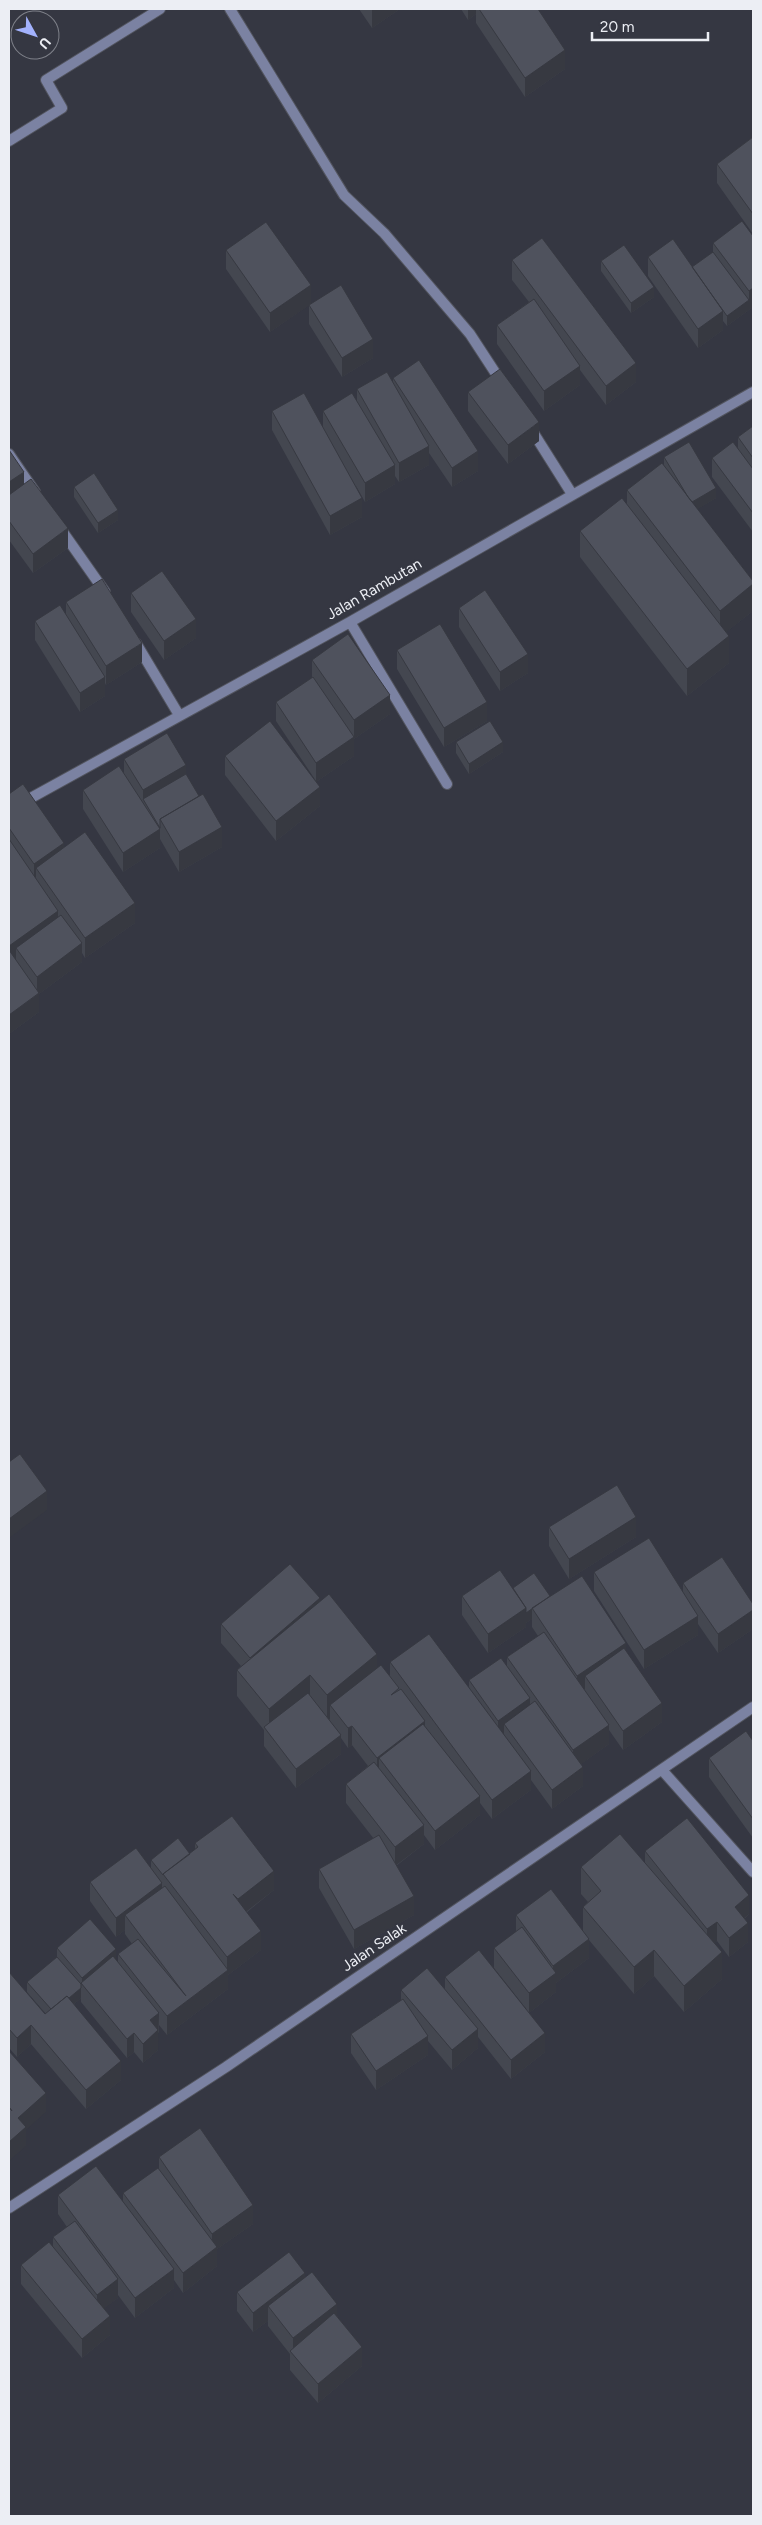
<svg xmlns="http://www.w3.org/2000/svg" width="762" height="2525" font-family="Figtree,sans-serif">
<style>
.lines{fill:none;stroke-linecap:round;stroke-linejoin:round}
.minor-casing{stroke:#52545e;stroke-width:12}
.minor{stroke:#7b82a2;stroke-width:10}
.wall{fill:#444750}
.shaded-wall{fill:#373941}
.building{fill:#4f525d;stroke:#373941}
.labels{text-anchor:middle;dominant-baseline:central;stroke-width:4;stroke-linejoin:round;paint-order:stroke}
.street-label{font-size:15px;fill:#eceef4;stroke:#353742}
</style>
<rect width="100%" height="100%" fill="#353742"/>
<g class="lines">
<defs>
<path id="minor" d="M230,9l114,186 40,38 86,101 32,49
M9,141l53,-33 -16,-28 114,-71
M531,429l41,65
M9,454l26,38
M60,528l45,64
M350,622l97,162
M136,643l43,72
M9,810l341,-188 403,-230
M662,1770l91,102
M9,2208l217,-141 527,-360"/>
</defs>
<use href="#minor" class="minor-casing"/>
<use href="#minor" class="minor"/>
</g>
<path class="wall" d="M359,9h41l-28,19z
M461,9h77l27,60 -40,28 -49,-74v-9l-8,6z
M753,137v97l-36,-51v-19z
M753,236v71l-26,19 -4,-5v9l-25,18 -50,-72v-19l44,10 21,-15v-9z
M226,250l85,54 62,54 -31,19 -33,-53v-19l-39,27 -44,-63z
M512,260l124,122 -30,23 -26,-35v15l-36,26 -47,-67v-19l32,-23 -17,-22z
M601,261l53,36 -23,16 -30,-42z
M393,378l85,93 -26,16 -23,-34v12l-30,17 -4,-6v8l-30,18 -9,-16 6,31 -32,18 -58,-105v-19l51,15v-15l34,-11v-11l36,-6z
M468,392l71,49 -31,23 -40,-53z
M753,426v106l-41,-55v-19l26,-9v-12z
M9,450l15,34 44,64 -35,25 -24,-33z
M664,457l52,41 -19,11 56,72v30l-27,21 3,31 -42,33 -107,-139v-26l47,-26v-15l37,-24z
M74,487l44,33 -20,13 -24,-36z
M131,593l65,45 -32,22 -33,-48z
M66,602l76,60 -36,23 -1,-2v13l-25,16 -45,-72v-19l31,-6z
M459,608l69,65 -28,18 -41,-64z
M397,650l90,71 -43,26 -47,-78z
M312,660l78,54 -36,25v17l-38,26 4,24 -44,35 -51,-66v-19l91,25 -40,-60v-19l36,-24z
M456,742l47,10 -34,22 -13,-21z
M124,759l62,15 36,73 -43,25 -19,-33v9l-37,24 -40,-63v-19l41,-17z
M9,794l55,54 71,75 -50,35 -3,-5v9l-43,32v18l-30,22z
M549,1527l87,10 -67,42 -20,-33z
M594,1572l89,20v-9l70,21v25l-35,24 -20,-29v11l-54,34 -50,-78z
M513,1588l37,8 76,55 36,71 -39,28 -14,-20v14l-28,20 2,22 -31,23 -21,-29v10l-39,29 -12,-16v12l-45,35 -11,-15v9l-28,22 18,49 -60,34 -35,-61v-19l55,-30 -28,-36v-19l22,-18 -16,-21 -4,3 -7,-10v16l-45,34 -32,-42v-16l-27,-34v-26l4,-4 -20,-23v-19l99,-22 57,67 13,7v-14l79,26v-8l38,-14v-9l31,-21 -6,-9v-8l-6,4v4l-38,26 -26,-38v-19z
M753,1741v97l-44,-61v-19z
M195,1843l79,47 -27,22 14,38 -33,25v14l-61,46 -8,-10v7l-1,1v17l-15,13 -9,-11 -7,6 -46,-56v-4l-7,6 47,76 -35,29 -55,-65 -14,13 -8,-9v-76l36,42h1l-19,-22v-10l30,-25v-9l59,12 2,3v-9l14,-10 -7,-10v-4l-9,7 -26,-36v-19l61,-14v-8l39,-6 5,-4z
M645,1851l104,63 -5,5 4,23 -19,15 -12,-16 -3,2 8,36 -38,33 -30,-36 -20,18 -45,-54v18l-33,25v9l-27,21 16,39 -34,27 -33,-42v11l-26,22 -24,-29v14l-52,35 -25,-37v-19l50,-34v-10l44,-1v-12l82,33 -33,-42v-20l22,-16v-17l67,17v-25l5,-5 -7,-8v-27l64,-4z
M159,2157l94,67 -36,25v17l-34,27 -9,-13v8l-39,30 -17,-23v3l-14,10 6,27 -28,23 -61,-74v-19l32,-18v-10l14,-10 -9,-13v-19l65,7v-9l36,-24z
M305,2277l32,39 25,50 -44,37 -28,-33v-16l-22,-28v-5l-15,11 -16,-21v-19z"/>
<path class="shaded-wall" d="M372,9h28l-28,19z
M468,9h8v5l-8,6z
M565,50v19l-40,28v-19z
M311,285v19l-41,28v-19z
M654,287v10l-23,16v-10z
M753,288v19l-4,3v-19z
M749,300v10l-22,16v-10z
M723,311v19l-25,18v-19z
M373,339v19l-31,19v-19z
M636,363v19l-30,23v-19z
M580,366v19l-36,26v-20z
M539,422v19l-31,23v-19z
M429,446v19l-30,17v-19z
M478,451v20l-26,16v-19z
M395,465v19l-30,18v-19z
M24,472v19l-15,10v-19z
M716,488v10l-25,15v-10z
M362,498v19l-32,18v-19z
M118,510v10l-20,13v-10z
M68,528v20l-35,25v-19z
M753,584v27l-33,26v-26z
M196,619v19l-32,22v-19z
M729,636v27l-42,33v-27z
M142,643v19l-36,23v-19z
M528,654v19l-28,18v-19z
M105,677v19l-25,16v-19z
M390,695v19l-36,25v-19z
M487,702v19l-43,26v-19z
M354,737v19l-38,26v-19z
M503,742v10l-34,22v-10z
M186,765v19l-43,15v-9z
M320,787v19l-44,35v-20z
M222,827v20l-43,25v-20z
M160,829v19l-37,24v-19z
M64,843v19l-28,6v14l-2,1v-19z
M135,903v20l-50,35v-20z
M58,911v19l-42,18v12l-7,5v-19z
M82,943v19l-43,32v18l-30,22v-19l28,-20v-18z
M47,1491v19l-38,28v-19z
M636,1517v20l-67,42v-20z
M320,1598v19l-70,41z
M526,1608l6,1v10l-6,4v4l-38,26v-19z
M753,1610v19l-35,24v-19z
M698,1616v19l-54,34v-19z
M626,1643v19l-41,14v13l-8,6v-19z
M377,1654v26l-47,25v14l-3,2v-26z
M310,1675v26l-41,32v-24z
M530,1698v19l-26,7v13l-6,4v-20z
M662,1703v19l-39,28v-19z
M425,1721v19l-46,18v18l-2,1v-19z
M609,1725v19l-36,26v-20z
M352,1726v19l-4,3v-20z
M341,1735v19l-45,34v-19z
M583,1767v19l-31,23v-19z
M531,1771v19l-39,29v-19z
M480,1796v19l-45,35v-19z
M424,1825v19l-29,22v-19z
M274,1871v19l-36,28v-19z
M162,1883v19l-37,13v15l-9,7v-19z
M749,1895v19l-14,12v-19z
M414,1896v19l-60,34v-19z
M717,1922v19l-10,7v-19z
M748,1923v19l-19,15v-19z
M261,1931v19l-33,25v14l-61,46v-19l60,-45v-14z
M589,1939v19l-33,25v9l-27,21v-20l24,-19v-8z
M116,1949v19l-34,17v-7z
M654,1950v26l-20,18v-27z
M722,1952v27l-38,33v-26z
M81,1988v10l-28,24v-10z
M159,2013l-1,37 -15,13v-19l7,-24z
M31,2025v19l-14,13v-19z
M478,2029v19l-26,22v-20z
M134,2033v19l-7,6v-19z
M545,2033v19l-34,27v-19z
M428,2036v19l-52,35v-19z
M121,2061v19l-35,29v-19z
M46,2093v19l-20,18v16l-17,15v-19l9,-24z
M253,2205v19l-36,25v17l-34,27v-20l29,-22v-17z
M174,2269v19l-39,30v-20z
M305,2273v19l-37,14v15l-15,11v-19z
M118,2279v19l-21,16v-19z
M337,2304v19l-44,31v-16z
M110,2316v19l-28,23v-19z
M362,2347v19l-44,37v-19z"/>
<path class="building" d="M479,9h59l27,41 -40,28z
M753,137v77l-36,-50z
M742,221l11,15v52l-4,3 -36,-48z
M266,222l45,63 -41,28 -44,-63z
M542,238l94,125 -30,23 -94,-126z
M673,239l50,72 -25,18 -50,-72z
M624,245l30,42 -23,16 -30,-42z
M713,252l36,48 -22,16 -35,-49z
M341,285l32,54 -31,19 -33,-53z
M534,299l46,67 -36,25 -47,-66z
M419,360l59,91 -26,17 -59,-90z
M500,369l39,53 -31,23 -40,-53z
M387,372l42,74 -30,17 -42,-74z
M304,393l58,105 -32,18 -58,-105z
M352,393l43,72 -30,18 -42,-72z
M753,426v32l-15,-21z
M689,442l27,46 -24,14 -4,-5 -24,-40z
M733,442l20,27v44l-41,-55z
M9,450l15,22 -15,10z
M662,463l91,118v3l-33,27 -93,-121z
M94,473l24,37 -20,13 -24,-36z
M31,479l37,49 -35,26 -24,-33v-26z
M622,498l107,138 -42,33 -107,-138z
M162,571l34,48 -32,22 -33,-48z
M102,579l40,64 -36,23 -40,-64z
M485,590l43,64 -28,18 -41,-64z
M60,605l45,72 -25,16 -45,-72z
M440,624l47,78 -43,26 -47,-78z
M348,634l42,61 -36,25 -42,-60z
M313,677l41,60 -38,26 -40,-61z
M270,721l50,66 -44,34 -51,-65z
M490,721l13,21 -34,22 -13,-22z
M167,733l19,32 -43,25 -19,-31z
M119,766l41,63 -37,24 -40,-63z
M186,774l13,22 -39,23v9l-17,-29z
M23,784l41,59 -30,21 -25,-36v-34z
M203,794l19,33 -43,25 -19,-33z
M85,832l50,71 -50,35 -49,-70z
M9,839l49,72 -49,35z
M61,915l21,28 -45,34 -21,-29z
M9,950l30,43 -30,22z
M20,1454l27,37 -38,28v-57z
M617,1485l19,32 -67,42 -20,-32z
M649,1538l49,78 -54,34 -50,-78z
M722,1557l31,47v6l-35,24 -35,-51z
M290,1564l30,34 -70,60 -29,-34z
M500,1570l26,38 -38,26 -26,-38z
M534,1573l16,23 -24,17v-5l-13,-20z
M582,1576l44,67 -49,33 -45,-68z
M329,1594l48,60 -50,41 -17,-20 -41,34 -32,-39z
M544,1632l65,93 -36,25 -66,-93z
M429,1634l102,137 -39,29 -102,-138z
M624,1648l38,55 -39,28 -38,-55z
M501,1658l29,40 -32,23 -29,-41z
M381,1665l18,23 -8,7 10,-6 24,32 -48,37 -25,-32 -4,2 -18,-23z
M308,1693l33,42 -45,34 -32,-42z
M535,1701l48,66 -31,23 -48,-66z
M423,1724l57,72 -45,35 -56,-73z
M746,1731l7,10v78l-44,-61z
M374,1762l50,63 -29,22 -49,-63z
M232,1816l42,55 -36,28 -5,-5 28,37 -34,26 -64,-83 35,-27 -3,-4z
M687,1818l62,77 -14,12 13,16 -19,15 -12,-16 -10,7 -62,-78z
M620,1834l102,118 -38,34 -30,-36 -20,17 -51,-60 18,-16 -20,-24z
M379,1835l35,61 -60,34 -35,-61z
M178,1838l12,16 -27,20v1l-12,-15z
M136,1848l26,35 -46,35 -26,-36z
M165,1886l63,84 -61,46 -49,-62 20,-15 48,57 -61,-81z
M551,1889l38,50 -36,27 -37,-51z
M90,1919l26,30 -34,29 -25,-30z
M522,1927l34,46 -27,20 -35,-45z
M479,1950l66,83 -34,27 -66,-83z
M113,1956l46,57 -9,7 8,10 -15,14 -9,-11 -7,6 -46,-56z
M57,1957l24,27v4l-12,10 -2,-2 -16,13 -24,-27z
M427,1968l51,61 -26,21 -51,-60z
M9,1972l36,42 22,-18 54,65 -35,29 -55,-65 -14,13 -8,-9z
M403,1999l25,37 -52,35 -25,-37z
M9,2051l37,42 -28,25 8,9 -17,15v-35l3,4 -3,-4z
M200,2128l53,77 -41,29 -53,-77z
M96,2166l78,103 -39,29 -77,-103z
M158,2168l59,79 -34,26 -60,-80z
M75,2221l43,58 -21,16 -44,-58z
M49,2242l61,74 -28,23 -61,-74z
M289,2252l16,21 -52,40 -16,-21z
M312,2272l25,32 -44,34 -25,-32z
M334,2313l28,34 -44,37 -28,-33z"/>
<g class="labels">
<g class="street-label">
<text transform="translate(374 589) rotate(-30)">Jalan Rambutan</text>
<text transform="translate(374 1947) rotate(-34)">Jalan Salak</text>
</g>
</g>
<rect width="762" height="2525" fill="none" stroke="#eceef4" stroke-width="20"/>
<g transform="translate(35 35) rotate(130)"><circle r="24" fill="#353742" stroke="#7e8089"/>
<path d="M0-4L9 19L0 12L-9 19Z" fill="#a3b2fd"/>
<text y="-8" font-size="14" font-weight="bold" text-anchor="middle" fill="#eceef4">U</text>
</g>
<path d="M592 32v8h116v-8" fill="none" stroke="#eceef4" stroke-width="2.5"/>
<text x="600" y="32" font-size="15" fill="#eceef4" stroke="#353742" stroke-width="4" paint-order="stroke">20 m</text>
</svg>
